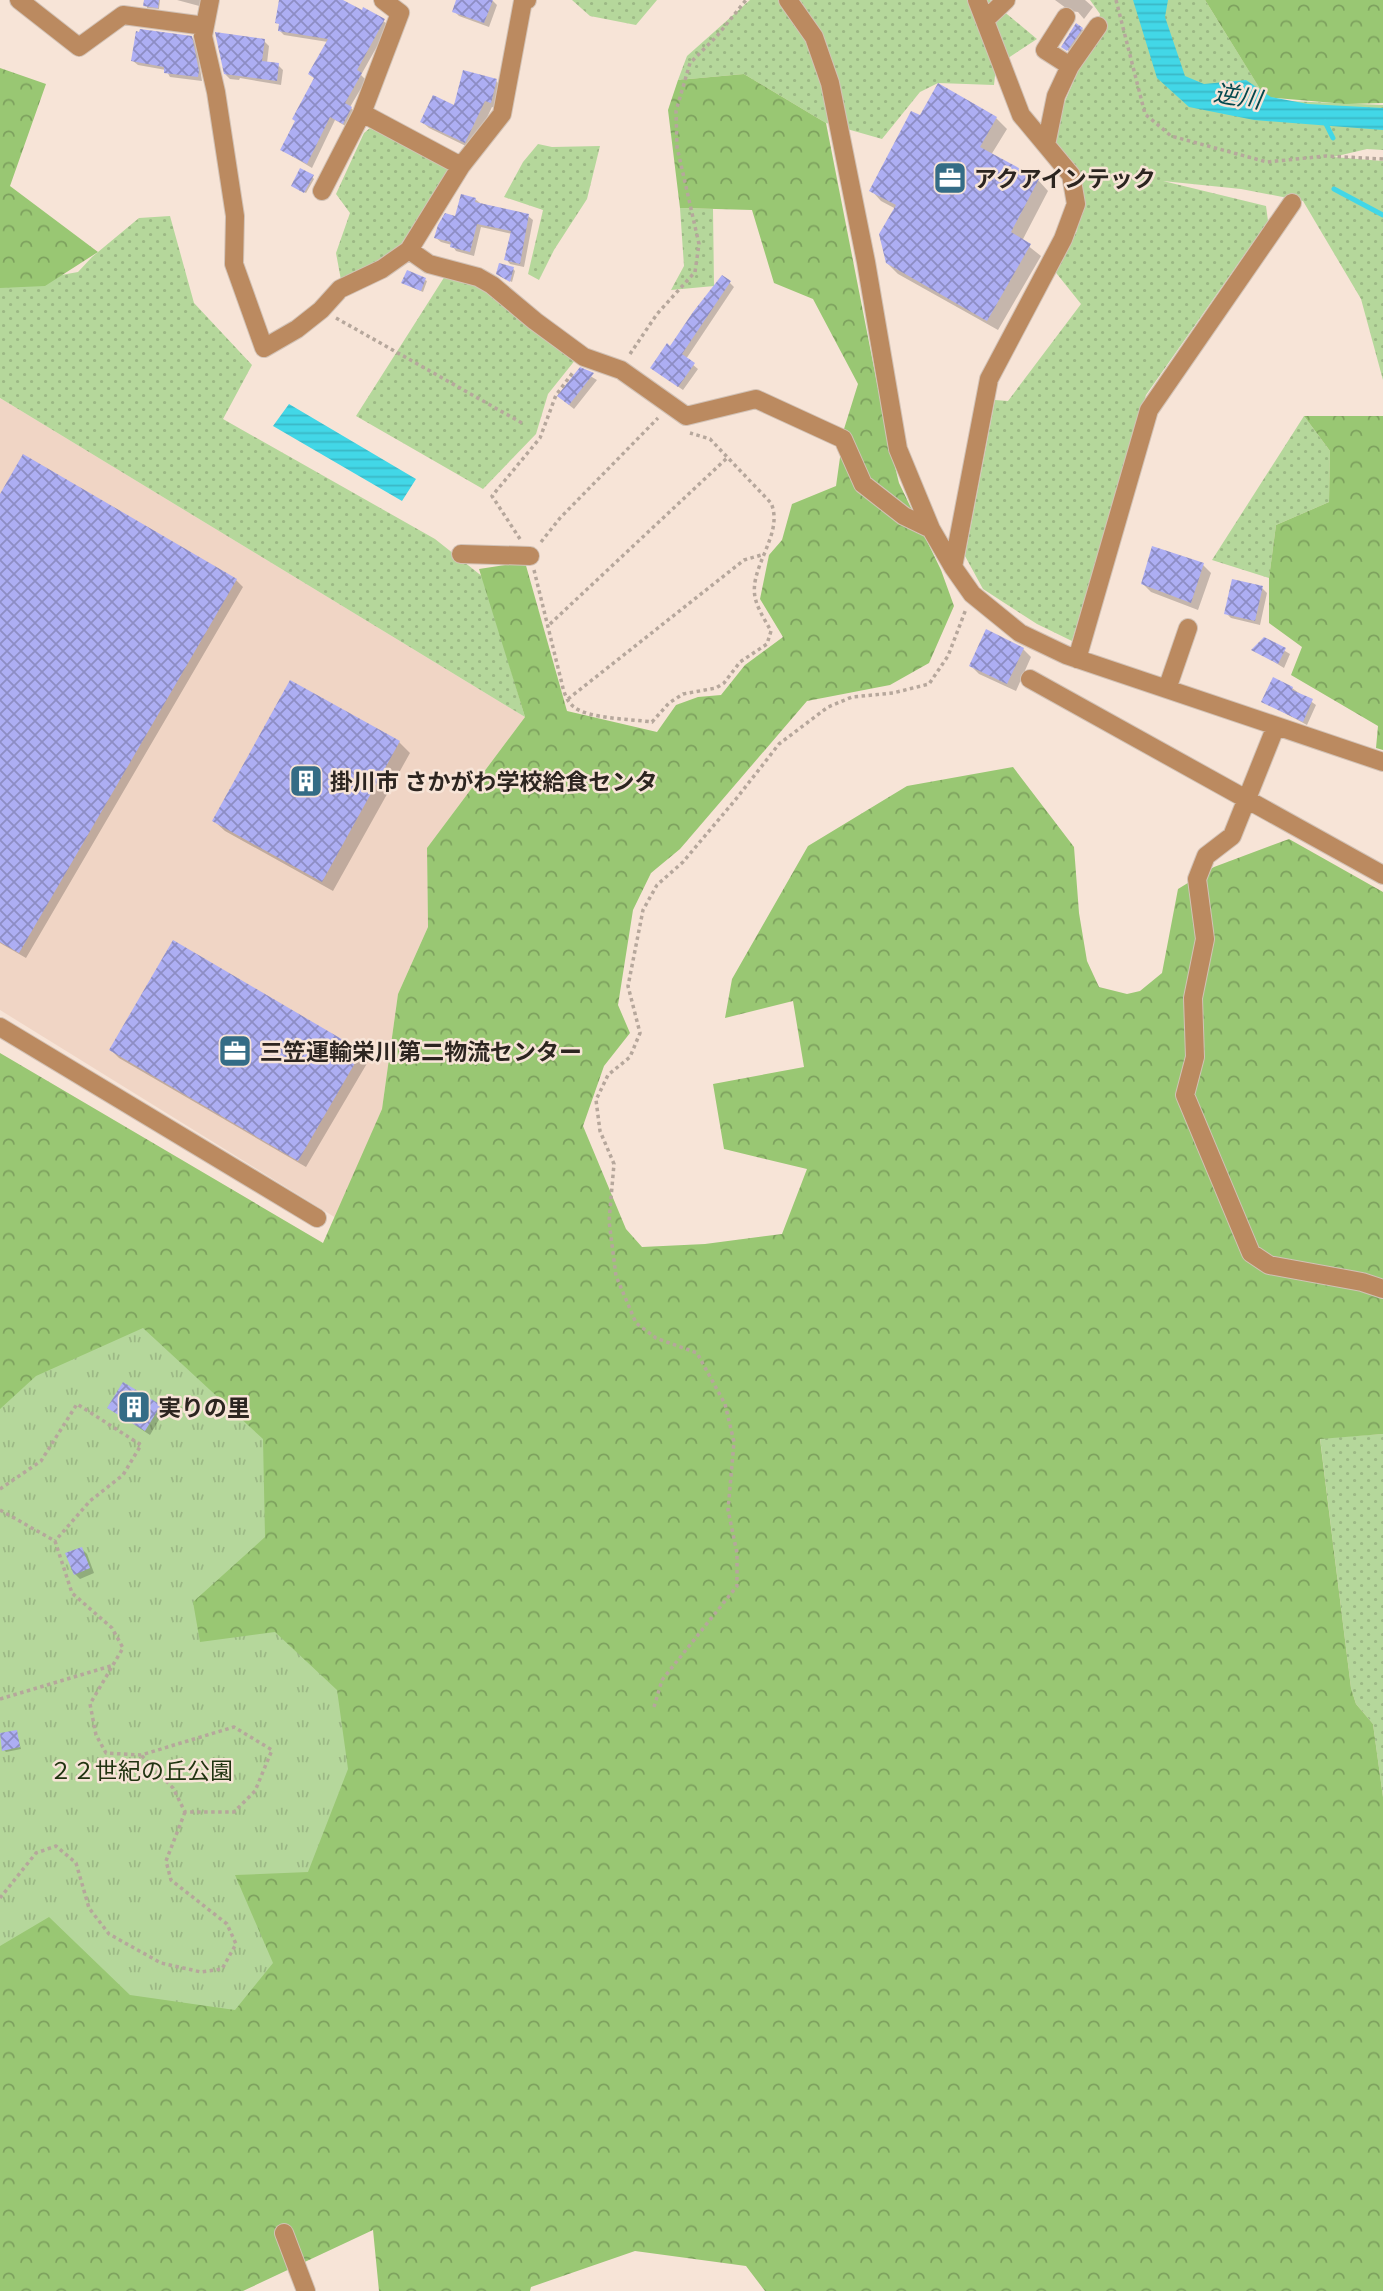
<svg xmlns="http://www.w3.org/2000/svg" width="1383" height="2291" font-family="Lato,'Noto Sans JP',sans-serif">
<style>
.built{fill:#f0d5c5}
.grass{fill:url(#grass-dots)}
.forest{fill:url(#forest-crowns)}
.park{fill:url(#park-tufts)}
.water{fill:url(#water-rules)}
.shadow{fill:#0003}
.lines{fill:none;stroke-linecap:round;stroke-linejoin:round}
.stream{stroke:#42d7e7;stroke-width:5}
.building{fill:url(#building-cross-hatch)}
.minor-casing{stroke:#d2c2b6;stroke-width:20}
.path{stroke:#b6a79c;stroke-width:3.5;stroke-dasharray:3.5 3.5;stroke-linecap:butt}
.minor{stroke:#bb8a60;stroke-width:18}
.labels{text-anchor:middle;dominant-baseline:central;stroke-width:5;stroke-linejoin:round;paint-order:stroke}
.poi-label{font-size:23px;font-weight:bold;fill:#2c2520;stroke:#f7e4d7;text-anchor:start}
.park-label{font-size:23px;fill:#213411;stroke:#f7e4d7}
.water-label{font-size:24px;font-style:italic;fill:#03484e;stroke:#f7e4d7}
</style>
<defs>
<pattern id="grass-dots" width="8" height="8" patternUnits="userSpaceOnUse" patternTransform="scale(1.75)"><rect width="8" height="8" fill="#b5d79b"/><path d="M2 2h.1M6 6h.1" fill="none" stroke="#9cb885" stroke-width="1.8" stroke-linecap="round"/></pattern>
<pattern id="forest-crowns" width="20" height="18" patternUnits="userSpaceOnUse" patternTransform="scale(1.75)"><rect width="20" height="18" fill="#99c773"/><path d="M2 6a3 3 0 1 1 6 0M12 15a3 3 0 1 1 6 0" fill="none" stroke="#7da15e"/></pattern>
<pattern id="park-tufts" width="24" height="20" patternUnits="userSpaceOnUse" patternTransform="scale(1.75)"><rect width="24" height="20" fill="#b5d79b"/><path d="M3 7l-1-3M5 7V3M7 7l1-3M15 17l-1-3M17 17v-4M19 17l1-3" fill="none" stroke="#9cb885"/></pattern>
<pattern id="water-rules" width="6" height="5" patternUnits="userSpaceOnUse" patternTransform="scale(1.75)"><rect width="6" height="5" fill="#42d7e7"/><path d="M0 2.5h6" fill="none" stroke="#3ab8c6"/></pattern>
<pattern id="building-cross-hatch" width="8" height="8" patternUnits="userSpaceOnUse" patternTransform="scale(1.75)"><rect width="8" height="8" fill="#adaef3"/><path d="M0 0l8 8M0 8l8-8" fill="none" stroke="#8d8dc4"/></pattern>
</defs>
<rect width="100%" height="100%" fill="#f7e4d7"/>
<path class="built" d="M0,398l525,319 -98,131 1,79 -30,67 -16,115 -46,109 -336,-208z"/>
<path class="grass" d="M572,0h85l-21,25 -46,-9z
M750,0h240l47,39 -41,27 -2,19 -56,-2 -18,9 -38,47 -56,-16 -82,-49 -66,6 9,-24z
M1090,0h115l62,100 116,5v45l-16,-1 -34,8 50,4v219l-22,-81 -58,-98 -62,-12 -78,-8 103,25 2,15 -122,174 -74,246 -35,-17 -54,-35 -18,-33 30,-156 13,1 73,-97 -28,-35 24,-38 4,-45 -35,-41 51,-118 3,-13z
M370,128l81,42 -54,80 -32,21 -24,9 -5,-27 14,-40 -14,-19 28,-61z
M538,144l14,3 48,-1 -13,53 -33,51 -15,30 -11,-6 15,-64 -39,-13 19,-35z
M680,208l33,1 1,77 -43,4 13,-24z
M170,216l24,87 58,62 -29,54 212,120 48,38 42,140 -525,-319v-112l78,-14 14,-15 47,-39z
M445,276l42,10 89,73 -28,35 -12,40 -53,55 -127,-73z
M1304,416l26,35 -1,51 -53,23 -7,53 -57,-18z
M1383,1434v363l-10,-73 -17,-20 -5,-16 -31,-250z"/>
<path class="forest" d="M1205,0h178v103l-37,1 -81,-7z
M0,68l46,16 -36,102 88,66 -53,34 -45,2z
M744,74l82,49 61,311 12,49 42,87 13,36 -25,57 -39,22 -83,16 -127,148 -29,24 -18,37 -15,95 12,28 -26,33 -21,60 43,103 16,18 63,-3 77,-10 25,-65 -83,-20 -11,-65 91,-17 -11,-66 -68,17 7,-39 76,-133 99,-60 106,-19 61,80 5,66 8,48 12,26 28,7 13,-3 22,-18 16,-84 36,-22 75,-28 94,53v542l-63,5 31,249 5,16 17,20 10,73v494h-618l-19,-25 -111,-15 -104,36 -1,4h-151l-6,-61 -130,61h-243v-406l200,-204 -200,-221v-407l323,190 59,-134 16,-115 30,-67 -1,-79 98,-131 -46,-148 46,-7 42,149 90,21 19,-27 22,-8 23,-2 24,-30 38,-28 -23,-38 9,-44 13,-15 10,-36 44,-18 8,-57 14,-45 -45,-85 -39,-16 -22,-73 -72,-2 -12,-98 10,-30z
M1304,416h79v334l-7,-2 2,-22 -87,-51 11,-28 -33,-24v-45l7,-53 53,-23 1,-51z"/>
<path class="park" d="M143,1328l120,111 2,98 -72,65 7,40 75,-10 62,58 11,79 -40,103 -73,3 38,88 -38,47 -105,-15 -81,-78 -49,29v-537l36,-33z"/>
<path class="water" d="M1133,0h35l-3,17 20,59 19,8 42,-4 25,17 37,7 75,4v22l-129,-10 -65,-13 -32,-29z
M289,404l127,75 -14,22 -129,-75z"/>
<path class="shadow" d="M146,0h14l-1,9 -12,-1z
M177,0h29l-3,7z
M458,0h34l5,5 -8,22 -30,-11 -5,-5z
M1055,0h30l8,7 -9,12 -6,-7 -8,-1z
M364,9l25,16 -28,50 5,5 -16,27 6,6 -7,15 -14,-8 -23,48 -30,-18 34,-71 12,-37 -44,-7 -5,-5 80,-2z
M1082,29l5,5 -15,20 -9,-8z
M191,37l5,5 6,39 -32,-4 -4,-7 -28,-5 -5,-4z
M264,41l5,5 -2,17 11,2 5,5 -2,15 -41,-7 -1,2 -9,-1 -5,-5z
M496,81l7,7 -5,21 -6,-2 -20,42 -43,-21 -7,-6 34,-15z
M921,118h75l11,11 -16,26 47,25 10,11 -26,50 19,15 -43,74 -100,-56 -11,-11 9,-54 -15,-8 -10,-11z
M312,177l2,2 -8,14 -11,-6z
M475,199l5,4 48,13 5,4 -9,47 -14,-3 -4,-5 6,-25 -31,-7 -7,29 -18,-5 -4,-6 -11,-3 -5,-4z
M513,269l2,2 -3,11 -12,-6z
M408,272l19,9 -4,11 -18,-8z
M729,282l5,5 -48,72 12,10 -15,21 -26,-18 14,-24z
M580,370l17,10 -23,29 -10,-8z
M0,497l236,83 7,7 -217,371 -26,-15z
M1203,565l8,8 -13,37 -47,-18 -8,-8z
M1262,588l5,5 -7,32 -29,-7 -5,-5z
M1265,639l25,15 -6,14 -30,-18z
M1023,649l8,8 -15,34 -37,-17 -8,-8z
M1292,688l24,17 -9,20 -43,-23z
M399,742l11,11 -77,138 -108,-60 -11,-10z
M111,1050l250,2 8,8 -63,107 -187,-109z
M159,1406l5,5 -14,24 -41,-27z
M82,1549l5,5 7,19 -14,6 -5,-5z
M16,1732l5,17 -15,3 -2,-2z"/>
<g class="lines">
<path class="stream" d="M1325,122l8,16
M1334,189l49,26"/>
</g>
<path class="building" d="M144,0h15l-1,8 -15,-2z
M279,0h64l19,10 1,-3 22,12 -28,51 5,3 -17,30 7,4 -9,17 -13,-7 -23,47 -27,-14 15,-29 -3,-2 22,-41 -6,-4 20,-35 -50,-8 1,-7 -4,-1z
M456,0h37l-9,23 -32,-11z
M1076,23l7,5 -16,23 -6,-4z
M140,29l52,7 7,35 -1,6 -34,-4v-6l-33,-6 5,-30 3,1z
M215,32l50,7 -3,22 17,2 -2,18 -53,-7z
M463,70l34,9 -6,24 -6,-2 -20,42 -45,-21 13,-27 21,10z
M938,83l59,34 -17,30 59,32 -28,53 20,12 -44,77 -101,-58 -7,-29 17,-29 -27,-14 42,-80 9,4z
M300,168l14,7 -10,18 -13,-7z
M461,194l15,4 -1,4 54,12 -9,50 -16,-4 7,-29 -34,-7 -7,28 -20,-5 1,-5 -17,-4 4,-13 7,-12 10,3z
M499,263l15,4 -4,15 -14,-8z
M407,270l19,8 -5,13 -20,-8z
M722,275l9,6 -49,73 13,9 -17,24 -28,-19 17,-25 3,3 23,-34z
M580,367l14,6 -25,32 -12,-9z
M23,454l214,125 -218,374 -19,-11v-448z
M1152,546l52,17 -13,40 -50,-19z
M1232,579l31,7 -8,35 -31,-7z
M986,629l38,19 -17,36 -38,-18z
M1264,637l22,11 -8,16 -27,-14z
M1273,677l20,10 -1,3 21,9 -10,23 -42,-20z
M290,680l110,61 -78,141 -110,-61z
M173,940l189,111 -64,110 -189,-111z
M123,1382l38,23 -16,26 -38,-23z
M82,1547l8,21 -16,7 -9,-22z
M17,1730l3,17 -18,4 -2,-18z"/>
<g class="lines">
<defs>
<path id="minor" d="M19,0l60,47 44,-32 82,11
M210,0l-7,36 13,56 19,124 -1,48 30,84 33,-19 24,-19 19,-21 42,-20 27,-19 52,-84 41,-52 21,-113 4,-1
M788,0l26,37 16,46 36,179 32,187 33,80 22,38 19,27 48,39 46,22 317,107
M1066,17l-21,33 25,16
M985,20l21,-20
M362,113l99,53
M1046,145l10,-49 14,-30 28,-40
M322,191l40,-78 38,-100 -17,-13
M409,250l20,14 49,13 14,8 43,36 49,36 37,13 65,46 70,-17 87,40 20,45 41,32 27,13
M461,554l69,2
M953,567l36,-188 74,-140 13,-35 -5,-29 -50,-60 -44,-115
M1077,659l72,-249 143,-207
M1030,679l353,196
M1167,689l21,-61
M1276,726l-44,110 -26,20 -9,23 8,60 -12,59 2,59 -10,38 66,158 18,12 93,17 21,7
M0,1027l317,191
M284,2233l22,58"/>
</defs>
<use href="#minor" class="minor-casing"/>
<path class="path" d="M1116,0l29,114 26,22 96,26 59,-6 57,3
M336,318l186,105
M630,354l27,-40 38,-42 4,-28 -22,-97 -1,-36 14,-48 27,-27 29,-36
M520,539l-28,-43 48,-58 16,-43 18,-24
M541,542l19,-24 98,-100
M534,570l29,118c2,7 5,15 11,19 15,12 58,12 78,15l17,-19 14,-9 33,-6 8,-5 16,-21 27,-18 4,-13c-5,-9 -12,-20 -15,-30 -10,-32 29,-66 15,-98l-61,-64 -20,-6
M550,624l177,-166
M568,699l176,-139 21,-6
M0,1489l41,-28 36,-57 64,41 -18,30 -33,26 -35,40
M0,1510l55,31 17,52 40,35 11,20 -33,56 6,31 10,18 35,2 93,-28 38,23 -17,41 -21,21h-49l-12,-24 -32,-33
M0,1699l114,-34
M654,1707l8,-27 75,-94v-33l-9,-43 6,-68 -9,-38 -28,-51 -41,-15 -20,-15 -20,-47 -7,-55 5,-57 -14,-33 -4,-31 12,-25 22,-18 10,-24 -12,-47 15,-76 14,-25 26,-23 53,-63 43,-55 49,-37 24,-10 41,-4 36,-9 19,-28 18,-47
M0,1898l36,-45 20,-7 20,17 13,45 20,26 52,29 40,9 21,-3 14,-25 -9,-20 -56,-44 -5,-19 19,-49"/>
<use href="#minor" class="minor"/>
</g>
<defs>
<symbol id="office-square" viewBox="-11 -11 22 22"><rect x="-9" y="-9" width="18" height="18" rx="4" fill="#346c86" stroke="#f7e4d7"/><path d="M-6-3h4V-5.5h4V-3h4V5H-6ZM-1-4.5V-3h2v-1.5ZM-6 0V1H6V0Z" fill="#fff"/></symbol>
<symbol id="building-square" viewBox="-11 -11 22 22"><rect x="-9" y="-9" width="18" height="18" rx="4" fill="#346c86" stroke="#f7e4d7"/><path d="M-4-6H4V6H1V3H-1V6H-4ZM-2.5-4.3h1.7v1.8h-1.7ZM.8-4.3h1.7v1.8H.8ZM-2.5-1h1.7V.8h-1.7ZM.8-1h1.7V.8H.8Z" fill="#fff"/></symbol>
</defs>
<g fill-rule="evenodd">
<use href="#office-square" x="931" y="159" width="38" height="38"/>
<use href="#building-square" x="287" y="762" width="38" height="38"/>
<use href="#office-square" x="216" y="1032" width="38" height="38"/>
<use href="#building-square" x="115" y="1388" width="38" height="38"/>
</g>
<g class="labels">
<g class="poi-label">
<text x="974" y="178">アクアインテック</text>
<text x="330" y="781">掛川市 さかがわ学校給食センタ</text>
<text x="260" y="1051">三笠運輸栄川第二物流センター</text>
<text x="158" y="1407">実りの里</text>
</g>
<g class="park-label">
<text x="141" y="1770">２２世紀の丘公園</text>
</g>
<g class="water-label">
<text transform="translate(1238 95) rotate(9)">逆川</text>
</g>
</g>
</svg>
